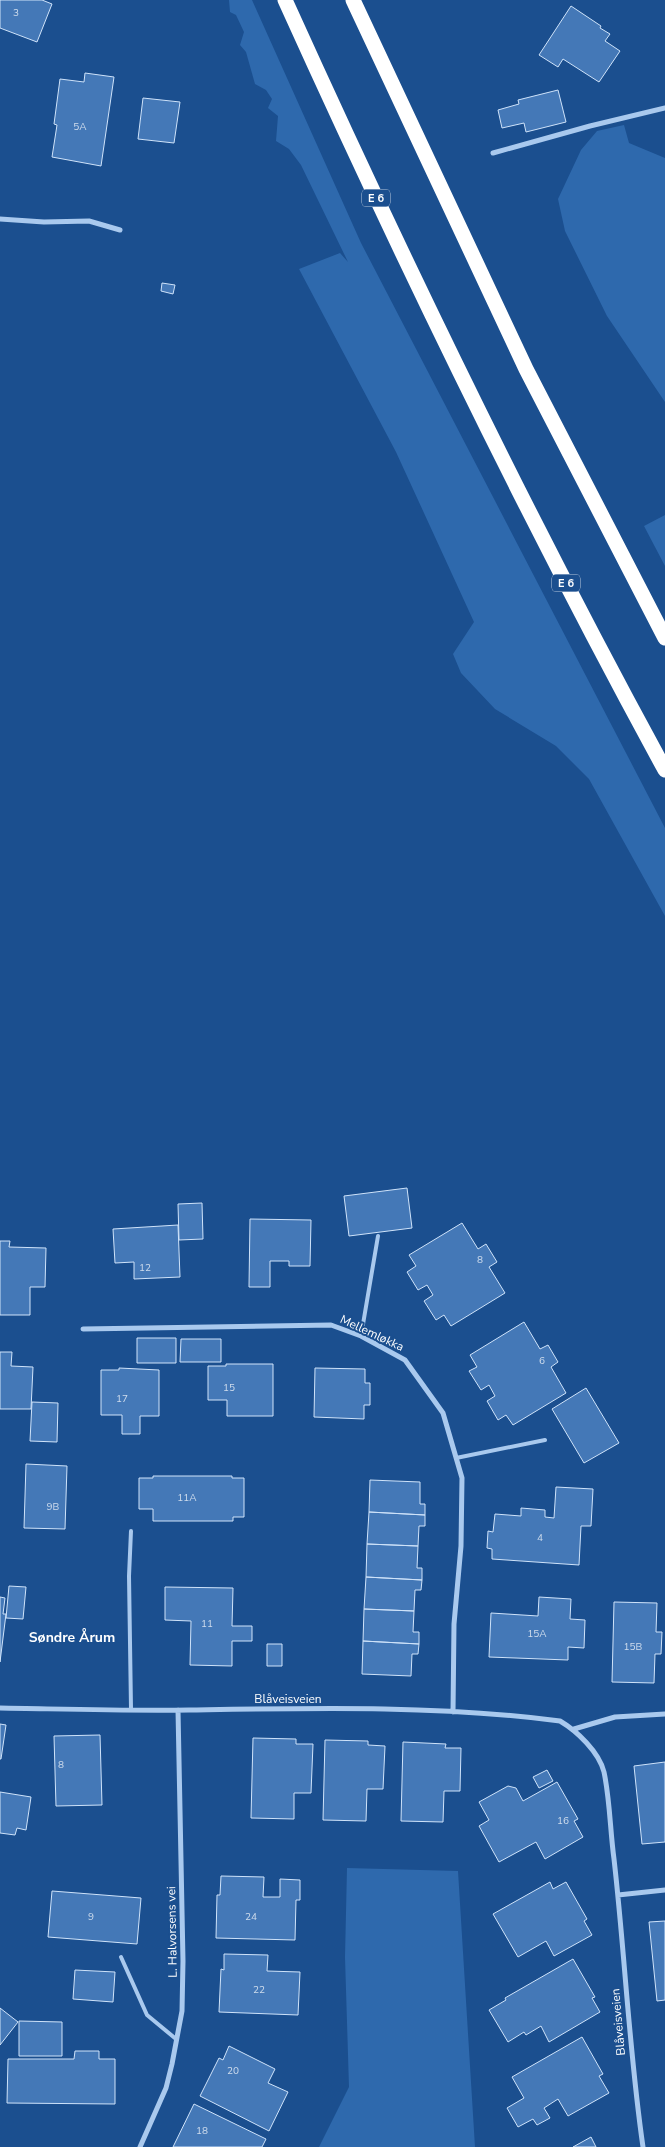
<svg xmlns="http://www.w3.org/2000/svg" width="665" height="2147" font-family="'Nunito Sans',sans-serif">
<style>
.green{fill:#2e69ad}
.building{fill:#4478b7;stroke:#cfe3fa}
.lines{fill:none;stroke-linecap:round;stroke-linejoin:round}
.lane{stroke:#a9c9ee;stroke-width:4}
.street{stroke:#a9c9ee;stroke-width:5}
.highway{stroke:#fff;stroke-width:15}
.labels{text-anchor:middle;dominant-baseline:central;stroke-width:4;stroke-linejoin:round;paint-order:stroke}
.number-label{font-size:10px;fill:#d0dded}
.shield{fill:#1b4f8f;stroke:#bbcadd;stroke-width:1}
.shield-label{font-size:11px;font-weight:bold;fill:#fff}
.street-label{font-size:12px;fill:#fff;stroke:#1b4f8f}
.neighbourhood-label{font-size:14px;font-weight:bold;fill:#fff;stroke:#1b4f8f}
</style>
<rect width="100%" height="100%" fill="#1b4f8f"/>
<path class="green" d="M229,0h23l109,243 304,585v88l-76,-137 -33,-33 -61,-37 -34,-36 -8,-19 21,-32 -78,-170 -97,-183 41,-16 8,9 -47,-97 -12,-16 -13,-8 2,-25 -10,-8 4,-9 -6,-9 -11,-6 -9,-32 -6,-7 4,-13 -8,-17 -6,-3z
M624,125l5,18 36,15v244l-58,-86 -42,-85 -7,-32 23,-49 16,-19z
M665,515v51l-21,-40z
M347,1868l111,3 17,276h-156l30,-60 -4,-130z"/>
<path class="building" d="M0,0h42l10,4 -15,38 -37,-14z
M571,6l30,20 -1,2 10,6 -5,7 15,10 -21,31 -36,-23 -5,8 -19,-12z
M85,73l29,4 -13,89 -49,-9 5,-32 -3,-1 6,-45 24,3z
M558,90l8,32 -40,10 -2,-9 -22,5 -4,-18 21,-6 -1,-4z
M143,98l37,4 -6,41 -36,-4z
M162,283l13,2 -2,9 -12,-3z
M407,1188l5,40 -63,8 -5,-40z
M202,1203l1,36 -24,1 -1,-36z
M250,1219l61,1 -1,46h-21v-5h-19v26h-21z
M462,1223l16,26 8,-5 11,18 -8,5 16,26 -54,33 -7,-11 -8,5 -12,-19 9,-6 -6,-10 -9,5 -11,-18 9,-6 -7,-11z
M178,1225l2,52 -46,2v-17l-19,1 -2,-34z
M0,1241h10l-1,6 37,1 -1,39h-15v28h-30z
M524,1322l16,27 8,-4 10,17 -7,5 15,26 -53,32 -7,-10 -8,5 -11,-19 8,-5 -6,-11 -8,5 -12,-19 8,-4 -7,-12z
M137,1338h39v25h-39z
M181,1339h40v23h-41z
M0,1352h12l-1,14 22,1 -2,42h-31z
M226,1364h47v52h-46v-16h-19v-34h18z
M119,1368l40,2v46h-19v18h-18v-19h-21v-45h18z
M315,1368l50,1v14h5v22h-6v14l-50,-2z
M586,1388l33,55 -35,20 -32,-54z
M32,1402l26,1 -1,39 -27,-1z
M26,1464l41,2 -2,63 -41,-1z
M153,1476h79v2h12v39h-11v4h-80v-12h-14v-31h14z
M370,1480l50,2v22h5v11l-56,-3z
M556,1487l37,2 -2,37h-10l-2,39 -87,-6v-10l-5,-1 1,-17 5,1 2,-18 26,2v-8l24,2v7l9,1z
M369,1512l56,3v11h-6l-1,20 -51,-2z
M367,1544l51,2 -1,22h5v12l-56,-3z
M366,1577l56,3 -1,10h-6l-1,21 -50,-2z
M9,1586l17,1 -3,32 -17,-1z
M165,1587l68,1 -1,38h20v15h-20v25l-42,-1 1,-44 -26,-1z
M0,1597l5,1 -2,16h3l-6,48z
M539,1597l32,2 -1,20 15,1 -1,28 -16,-1v13l-79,-3 2,-44 47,3z
M614,1602l43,1 -1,29h6l-1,22h-6l-1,29 -42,-1z
M364,1609l50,2 -1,21h6v12l-56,-3z
M363,1641l56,3 -1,10h-6l-1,22 -49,-2z
M267,1644h15v22h-15z
M0,1724l6,1 -5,34h-1z
M100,1735l2,70 -46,1 -2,-70z
M253,1738l43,1v5h17l-2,49h-17v26l-43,-1z
M325,1740l43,1v4l17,1 -2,43h-16l-1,32 -43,-1z
M403,1742l43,2 -1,4h16l-1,43h-16l-1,31 -42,-1z
M665,1762v80l-23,2 -8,-78z
M547,1770l6,11 -14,7 -6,-11z
M557,1782l21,37 -4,2 9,16 -38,22 -9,-17 -37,20 -20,-36 10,-6 -10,-18 29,-16 8,2 7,13z
M0,1792l31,5 -5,33 -9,-2 -2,7 -15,-2z
M221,1876l43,1 -1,20h17v-18l20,1v20h-4l-1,40 -79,-2 1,-43h3z
M550,1882l3,7 13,-7 21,37 -3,2 8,14 -38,21 -8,-15 -28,16 -25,-43z
M52,1891l89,7 -4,46 -89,-7z
M665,1921v79l-8,1 -8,-79z
M224,1954l44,1 -1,16 33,1 -2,43 -79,-3 2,-43 3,1z
M573,1959l22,38 -3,1 8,14 -51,30 -8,-16 -15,9 -2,-3 -16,10 -19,-32 17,-10 -1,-2z
M75,1970l40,2 -2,30 -40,-3z
M0,2008l18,14 -18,23z
M19,2021l43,1v34h-43z
M582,2037l21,37 -4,2 10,17 -41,23 -10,-17 -14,9 6,10 -13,7 -4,-6 -15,8 -11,-19 17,-10 -12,-21z
M229,2046l46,23 -7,14 20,9 -19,39 -69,-35 19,-38 4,2z
M75,2051h24v8h16v45l-108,-1 1,-44h66z
M194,2104l72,35 -4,8h-89z
M591,2137l5,10h-23z"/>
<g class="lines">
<path class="lane" d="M361,1336l17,-100
M456,1458l89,-18
M131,1531l-2,45 2,133
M121,1957l26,58 29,24"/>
<path class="street" d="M493,153l97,-27 75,-18
M0,219l44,3 45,-1 31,9
M83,1329l248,-4 30,11 44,24 38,53 19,65 -1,68 -7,78 -1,88
M0,1708c63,1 126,3 189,2 124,-2 249,-5 371,11 17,10 39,31 44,51 6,28 6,58 10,87 11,96 15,192 29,288
M574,1729l41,-12 50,-3
M618,1895l47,-5
M140,2147l26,-59 6,-24 10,-53 1,-50 -5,-251"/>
<path class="highway" d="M285,0c118,261 243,519 380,770
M353,0l173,369 139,269"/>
</g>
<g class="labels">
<g class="number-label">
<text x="16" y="13">3</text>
<text x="80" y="127">5A</text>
<text x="480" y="1260">8</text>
<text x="145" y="1268">12</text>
<text x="542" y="1361">6</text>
<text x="229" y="1388">15</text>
<text x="122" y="1399">17</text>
<text x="187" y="1498">11A</text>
<text x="53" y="1507">9B</text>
<text x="540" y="1538">4</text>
<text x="207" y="1624">11</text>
<text x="537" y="1634">15A</text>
<text x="633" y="1647">15B</text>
<text x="61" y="1765">8</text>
<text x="563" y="1821">16</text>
<text x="91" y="1917">9</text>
<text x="251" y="1917">24</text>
<text x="259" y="1990">22</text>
<text x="233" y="2071">20</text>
<text x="202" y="2131">18</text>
</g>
<g class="shield">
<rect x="362" y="189.5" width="28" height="17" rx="4"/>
<rect x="552" y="574.5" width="28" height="17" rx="4"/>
</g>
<g class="shield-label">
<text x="376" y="198">E 6</text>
<text x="566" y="583">E 6</text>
</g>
<g class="street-label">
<text transform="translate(372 1333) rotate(25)">Mellemløkka</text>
<text x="288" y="1699">Blåveisveien</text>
<text transform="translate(172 1932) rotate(-91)">L. Halvorsens vei</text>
<text transform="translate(618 2022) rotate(-95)">Blåveisveien</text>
</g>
<g class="neighbourhood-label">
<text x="72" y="1637">Søndre Årum</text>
</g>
</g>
</svg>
